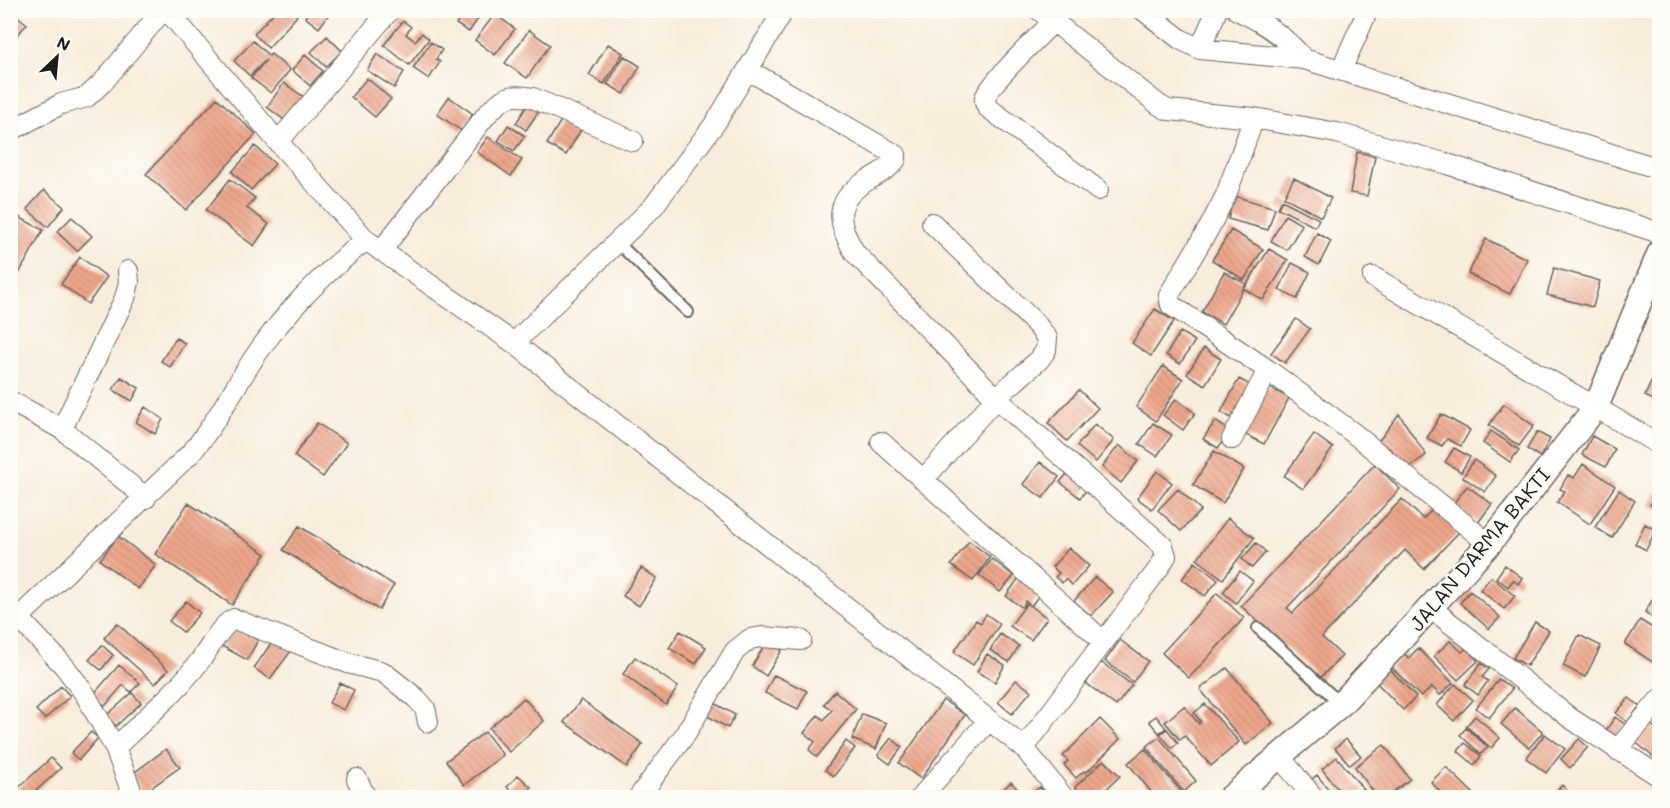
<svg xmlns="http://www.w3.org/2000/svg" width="1670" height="808" font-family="Mali,sans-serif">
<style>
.building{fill:url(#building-back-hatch)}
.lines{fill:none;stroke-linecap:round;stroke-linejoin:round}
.service-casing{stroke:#69655f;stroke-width:14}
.minor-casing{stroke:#69655f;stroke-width:22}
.tertiary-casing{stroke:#69655f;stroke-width:27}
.service{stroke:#fff;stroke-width:10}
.minor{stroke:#fff;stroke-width:20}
.tertiary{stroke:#fff;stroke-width:24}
.labels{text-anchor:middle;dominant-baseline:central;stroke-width:5;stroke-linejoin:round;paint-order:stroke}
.street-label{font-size:20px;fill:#1c1c1c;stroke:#fdfcf7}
</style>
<defs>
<pattern id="building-back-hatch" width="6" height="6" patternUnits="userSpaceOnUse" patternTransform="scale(1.5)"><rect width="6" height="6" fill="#eca68a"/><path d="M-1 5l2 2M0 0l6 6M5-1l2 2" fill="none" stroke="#ca8e76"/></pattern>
</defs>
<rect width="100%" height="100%" fill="#fdfcf7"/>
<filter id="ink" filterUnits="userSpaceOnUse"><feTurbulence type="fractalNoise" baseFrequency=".0167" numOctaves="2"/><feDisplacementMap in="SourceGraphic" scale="12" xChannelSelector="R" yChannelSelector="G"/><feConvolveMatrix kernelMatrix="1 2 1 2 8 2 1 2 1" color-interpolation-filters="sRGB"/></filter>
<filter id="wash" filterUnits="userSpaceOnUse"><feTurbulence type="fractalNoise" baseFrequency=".008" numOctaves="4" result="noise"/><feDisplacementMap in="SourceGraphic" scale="24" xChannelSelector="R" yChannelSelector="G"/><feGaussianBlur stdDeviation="1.35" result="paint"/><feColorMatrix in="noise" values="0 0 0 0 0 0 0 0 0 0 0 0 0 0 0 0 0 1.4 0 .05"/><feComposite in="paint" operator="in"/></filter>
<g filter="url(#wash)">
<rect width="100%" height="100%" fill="#f8eddc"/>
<g id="blocks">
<path class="building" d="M10,10l17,14 -17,19z
M276,10h15l6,6 -29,32 -14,-14z
M310,10h22l-13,18 -14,-11z
M466,10h18l-15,22 -13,-8z
M495,14l20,15 -20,26 -20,-15z
M403,21l8,6 -5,7 9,7 7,-8 7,6 -20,26 -25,-20z
M529,30l21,15 -23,33 -22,-15z
M327,36l15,15 -16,16 -15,-15z
M253,41l16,15 2,-2 19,16 -19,23 -20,-15 15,-18 -16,16 -16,-15z
M431,42l11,8 -6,9 4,3 -11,17 -16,-11z
M608,44l15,9 -19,31 -15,-9z
M377,54l27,18 -10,16 -27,-18z
M305,55l18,16 -13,15 -18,-16z
M624,56l16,10 -16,28 -17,-10z
M367,78l24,21 -16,18 -24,-20z
M284,83l21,15 -18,24 -20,-15z
M449,97l24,17 -11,17 -25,-17z
M217,98l39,36 -70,76 -40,-36z
M532,98l11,7 -17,25 -10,-7z
M563,117l19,11 -16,27 -19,-11z
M508,125l17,11 -11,15 -16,-10z
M488,137l34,23 -11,16 -34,-24z
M255,146l20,18 -24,26 -19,-18z
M1357,152l18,4 -8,40 -17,-3z
M1294,178l37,20 -10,19 -37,-20z
M230,179l25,19 -8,10 22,16 -15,22 -48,-36z
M44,190l20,17 -16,20 -21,-18z
M1234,196l41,12 -7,22 -40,-11z
M1282,200l37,19 -4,8 -37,-19z
M13,214l30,16 -33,60v-72z
M1285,215l17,10 -15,25 -16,-9z
M72,217l20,19 -15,15 -20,-19z
M1231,230l32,19 -19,31 -32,-20z
M1317,233l14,8 -12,24 -14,-8z
M1486,239l41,20 -17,35 -42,-20z
M1269,249l19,11 -25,40 -19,-11z
M80,257l27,20 -19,27 -27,-20z
M1292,263l18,9 -13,27 -18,-9z
M1554,268l46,13 -7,26 -46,-12z
M1224,272l22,12 -23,40 -21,-12z
M1155,309l19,12 -23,35 -19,-13z
M1296,319l14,10 -25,34 -14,-10z
M1180,332l15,9 -15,23 -14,-9z
M176,338l9,5 -15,24 -9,-6z
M1204,348l17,11 -16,26 -18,-11z
M1163,366l20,13 -27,42 -20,-14z
M121,377l18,11 -7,13 -19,-11z
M1239,379l15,8 -18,34 -15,-9z
M1652,380l7,4v19l-14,-7z
M1265,385l24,13 -25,46 -24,-12z
M1079,390l19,18 -31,33 -19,-18z
M1176,399l19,14 -12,17 -20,-15z
M1504,404l30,22 -15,20 -30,-21z
M145,407l18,12 -8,15 -19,-12z
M1399,414l27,41 -19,14 -18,-21 -6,5 -9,-6z
M1441,414l29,16 -9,16 -14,-7 -5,7 -15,-8z
M1215,421l15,10 -12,17 -15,-9z
M317,423l30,20 -24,34 -29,-21z
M1153,423l19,12 -15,21 -18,-12z
M1095,424l19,16 -18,22 -19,-16z
M1491,431l28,19 -9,12 -27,-19z
M1537,432l13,7 -10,18 -13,-8z
M1314,434l19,14 -30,41 -19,-13z
M1592,436l23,13 -9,18 -24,-12z
M1119,445l19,16 -17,22 -19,-16z
M1454,448l16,9 -9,15 -16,-10z
M1214,451l30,18 -21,34 -30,-18z
M1474,460l22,16 -11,16 -22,-15z
M1040,462l19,15 -16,21 -20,-14z
M1375,464l25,25 -113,119 6,5 109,-114 21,20 11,-11 25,24 -35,37 -19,-19 -83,87 20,19 -22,22 -79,-72z
M1583,464l32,22 -25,38 -33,-22 8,-11 -5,-2 8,-14 6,3z
M1157,471l15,12 -20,26 -15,-11z
M1069,472l19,16 -8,10 -20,-16z
M1467,486l25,18 -14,19 -25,-19z
M1659,488v22l-9,-5z
M1178,489l23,21 -20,21 -23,-21z
M1619,490l16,11 -23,37 -17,-11z
M188,503l78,51 -34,51 -77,-51z
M1228,518l26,20 -31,41 -26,-20z
M1645,524l11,6 -10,20 -11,-6z
M299,526l95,59 -15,25 -96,-60z
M118,536l38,29 -18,24 -38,-29z
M969,541l21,16 -17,24 -22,-16z
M1256,543l10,9 -14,16 -10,-9z
M1069,548l20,18 -17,19 -7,-6 -3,4 -7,-6 4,-4 -7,-6z
M992,559l22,17 -14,16 -21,-17z
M1195,562l23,18 -13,16 -23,-17z
M1505,565l17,13 -4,6 -5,-4 -5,7 -12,-9z
M641,568l16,10 -18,28 -16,-10z
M1240,571l13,10 -17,22 -13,-11z
M1095,577l18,15 -22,24 -17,-15z
M1491,577l24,19 -11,13 -24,-19z
M1018,579l22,15 -9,12 -6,-5 -2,7 -17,-12z
M1470,591l30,26 -11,12 -29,-26z
M1217,593l27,25 -55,60 -27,-25z
M1654,597l5,4v21l-14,-10z
M186,601l14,12 -17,19 -14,-11z
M1027,603l20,15 -16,22 -21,-14z
M986,614l14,10 -27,41 -19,-13 22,-32 5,3z
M1640,620l19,12v29l-2,4 -32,-21z
M1535,622l14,9 -22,35 -14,-8z
M117,623l51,47 -13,14 -51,-46z
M231,626l27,14 -11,20 -27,-15z
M680,631l26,16 -10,17 -27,-16z
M1000,634l19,12 -10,16 -19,-12z
M1579,635l22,11 -16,31 -22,-11z
M274,639l17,12 -21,28 -16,-11z
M1120,640l28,21 -15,21 -28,-21z
M767,641l15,9 -16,26 -14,-10z
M1450,641l12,11 4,-4 12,13 -20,19 -24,-24z
M102,645l11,10 -12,15 -12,-10z
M1418,648l35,35 -13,12 -8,-8 -11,10 -30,-30 13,-13 5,4z
M987,654l18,11 -10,17 -18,-10z
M635,657l43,30 -12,18 -43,-31z
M1101,662l31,23 -16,21 -30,-23z
M1481,663l8,6 -7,8 6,4 -10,14 -13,-10z
M119,665l21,18 -9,9 -8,-7 -18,21 -12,-11z
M1388,667l28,30 -13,13 -29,-30z
M1227,668l46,55 -27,22 -46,-56z
M774,675l33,16 -9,18 -33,-16z
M1499,679l13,10 -23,29 -13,-10z
M1016,680l15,11 -19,23 -14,-12z
M340,683l14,7 -10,20 -15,-7z
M1455,684l18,16 -19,21 -17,-16z
M61,686l9,10 -25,23 -9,-9z
M835,691l21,18 -39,48 -8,-7 6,-8 -11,-9 14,-18 6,5 8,-10 -8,-6z
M132,693l9,10 -25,23 -10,-10z
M524,698l20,23 -35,31 -20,-24z
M1629,698l11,8 -13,16 -11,-9z
M581,700l62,44 -16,23 -63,-45z
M943,700l22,15 -44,64 -22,-16z
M711,701l24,14 -7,13 -24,-14z
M1205,704l34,38 -28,24 -26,-30 -5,4 -15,-18 19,-16 15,18 2,-2 -7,-9z
M1515,708l28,24 -14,16 -28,-24z
M862,714l24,9 -10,26 -24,-10z
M1156,716l10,12 -7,5 -10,-12z
M1475,716l25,22 -9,10 -25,-22z
M1615,717l11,8 -10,13 -10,-8z
M1100,719l20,20 -34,34 -2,-2 -8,7 -12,-13 4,-4 -5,-5z
M1648,722l11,9v31l-26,-22z
M1466,728l22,19 -7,7 -21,-19z
M1167,729l11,14 -6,5 -12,-14z
M91,732l7,6 -19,22 -8,-7z
M485,732l18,23 -39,30 -18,-24z
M1545,734l20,15 -19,24 -20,-15z
M1159,737l37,44 -12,11 -38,-45z
M891,738l11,9 -12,17 -12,-9z
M1346,739l15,17 -11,9 -15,-17z
M1579,739l9,8 -18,21 -9,-9z
M846,741l9,7 -21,28 -9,-6z
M1465,743l16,13 -7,9 -16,-14z
M1384,745l26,34 -25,19h-7l-23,-31z
M166,749l14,18 -36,26 -13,-18z
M1145,749l39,46 -3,3h-25l-28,-35z
M1337,757l27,33 -9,8h-10l-23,-29z
M51,758l10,10 -33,30h-5l-7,-8z
M1104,760l16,16 -23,22h-12l-10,-11z
M1446,767l30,29 -1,2h-29l-15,-16z
M518,775l13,12 -11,11h-3l-10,-11z
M1317,775l13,16 -8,7 -16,-14z
M1011,782l12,13 -3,3h-26z
M1562,785l12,13h-24z
M1040,787l8,11h-22z"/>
</g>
</g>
<g filter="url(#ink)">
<use href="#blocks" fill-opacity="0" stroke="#69655f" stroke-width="1.5"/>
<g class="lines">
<defs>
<path id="service" d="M618,243l70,69
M1258,628l83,76"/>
<path id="minor" d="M1039,10l120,95 9,5 86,8 83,15 107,30 216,70
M1143,10l37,29 20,10 104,10 356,110
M1237,10c28,13 47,26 67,49
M1053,22c-13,13 -64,62 -68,76 -1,4 1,7 2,9l111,83
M1200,49l17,-39
M748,70l148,85v4c-6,10 -17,14 -26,20 -36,20 -35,41 -15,74l141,145 167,148 3,10 -7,12 -135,180
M1341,70l27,-60
M1254,118l-28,77 -17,33 -40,67 2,10 97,65 84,62 137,112
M10,131l51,-27 26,-7 17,-16 59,-71
M278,142l112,-132
M366,240l148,103 510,405 40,50
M381,251l106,-137c17,-17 22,-21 46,-16l100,43
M1373,277l287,168
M514,343l139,-136 63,-85 68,-112
M10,401l52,28 84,69
M62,429l63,-131 4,-16 -1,-11
M1232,439l36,-69
M881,442l222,199
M923,480l73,-82 43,-38 7,-10 1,-12 -10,-13 -105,-102
M1431,608l139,110 90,59
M10,612l9,6 46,49 20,27 30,54 19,50
M10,626l182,-174c26,-31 43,-67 66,-100 30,-43 67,-80 108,-112l-88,-98 -111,-132
M115,748c28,-28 60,-54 84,-86 10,-12 21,-37 35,-43l114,44 35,9 33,26 9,10 3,14
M1617,750l43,-51
M1279,756l35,42
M357,779l9,19
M638,798l46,-62 51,-85 15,-12 12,-2 39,3
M920,798l69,-78"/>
<path id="tertiary" d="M1230,798l111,-94 148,-160 107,-137 64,-155"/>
</defs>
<use href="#service" class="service-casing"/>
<use href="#minor" class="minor-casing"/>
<use href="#tertiary" class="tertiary-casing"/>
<use href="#service" class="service"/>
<use href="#minor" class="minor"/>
<use href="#tertiary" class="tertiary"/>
</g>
</g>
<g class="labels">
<g class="street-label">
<text transform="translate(1479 549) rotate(-50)">JALAN DARMA BAKTI</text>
</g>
</g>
<rect width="1670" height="808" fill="none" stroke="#fdfcf7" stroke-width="36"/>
<g transform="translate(57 57) rotate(26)" stroke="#fdfcf7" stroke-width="4.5" paint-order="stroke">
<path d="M0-4.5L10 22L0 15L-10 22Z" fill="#1c1c1c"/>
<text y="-9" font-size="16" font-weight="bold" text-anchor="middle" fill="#1c1c1c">N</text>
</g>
</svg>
